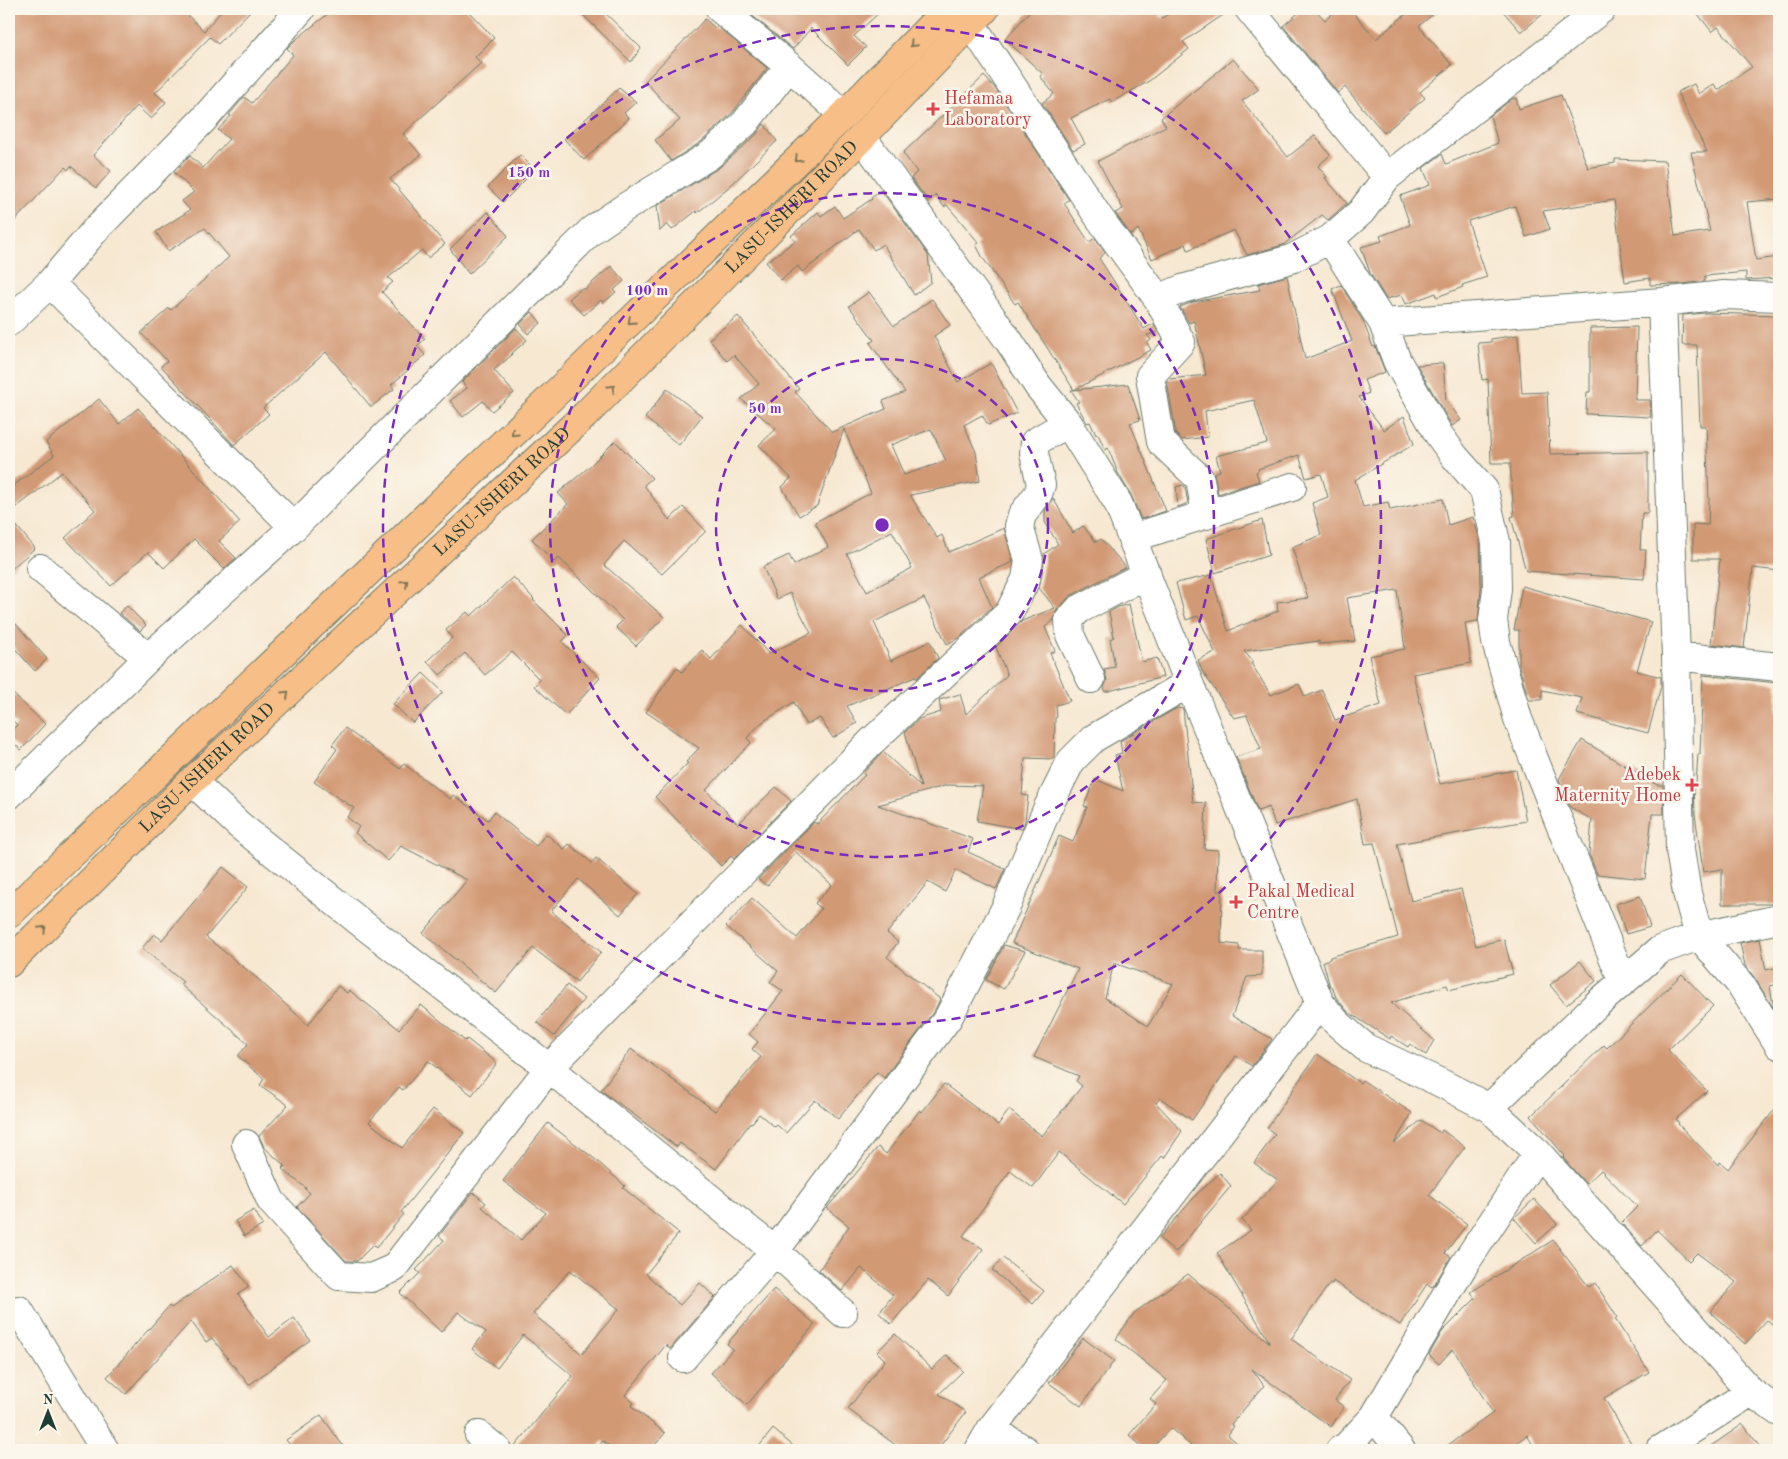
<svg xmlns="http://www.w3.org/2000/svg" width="1788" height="1459" font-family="'Old Standard TT',serif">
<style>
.building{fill:#d29975;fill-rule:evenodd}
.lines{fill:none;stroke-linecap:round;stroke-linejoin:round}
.minor-casing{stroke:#6b796b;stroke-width:30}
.major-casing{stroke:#6b796b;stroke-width:30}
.minor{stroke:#fff;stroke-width:28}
.major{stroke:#f7be87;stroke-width:28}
.oneway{stroke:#807759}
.ring{fill:none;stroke:#7b2cbf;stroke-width:2.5;stroke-dasharray:9 6}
.health-dot{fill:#e0444e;stroke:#fbf7ec;stroke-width:2}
.labels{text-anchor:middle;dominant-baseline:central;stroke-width:5;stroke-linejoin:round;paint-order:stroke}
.health-label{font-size:18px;fill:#be3a42;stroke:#fbf7ec;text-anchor:start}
.street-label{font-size:18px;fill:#1f3d34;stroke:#fbf7ec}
.centre{fill:#7b2cbf;stroke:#fbf7ec;stroke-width:2.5}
.ring-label{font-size:15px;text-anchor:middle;font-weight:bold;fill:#7b2cbf;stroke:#fbf7ec;stroke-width:5;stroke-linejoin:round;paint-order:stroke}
</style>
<rect width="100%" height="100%" fill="#fbf7ec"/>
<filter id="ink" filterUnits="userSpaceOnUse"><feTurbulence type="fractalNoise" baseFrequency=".02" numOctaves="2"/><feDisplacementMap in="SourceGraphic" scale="10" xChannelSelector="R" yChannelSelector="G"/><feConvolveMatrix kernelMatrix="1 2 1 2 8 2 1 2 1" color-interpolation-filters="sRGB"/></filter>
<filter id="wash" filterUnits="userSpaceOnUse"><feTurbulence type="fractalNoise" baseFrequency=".0096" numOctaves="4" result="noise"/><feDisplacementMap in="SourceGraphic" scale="20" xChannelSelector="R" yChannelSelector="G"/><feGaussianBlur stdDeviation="1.12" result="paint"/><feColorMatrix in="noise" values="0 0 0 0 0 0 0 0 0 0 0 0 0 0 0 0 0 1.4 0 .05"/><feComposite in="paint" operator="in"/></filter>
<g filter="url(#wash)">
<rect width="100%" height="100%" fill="#f7e8d2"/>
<g id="blocks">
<path class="building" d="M9,9h172l23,22 19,-22h29l-34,35 -8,-7 -55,56 11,9 -15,17 -14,-13 -44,49 18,16 -15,17 -25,-22 -3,4 -3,-3 -56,60z
M334,9h132l28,29 -19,19 6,6 -78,71 18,21 -31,24 55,65 -17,14 -6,-8 -34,28 5,4 -11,10 43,47 -8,7 8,9 -34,30 3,4 -23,18 -45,-55 -63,56 6,6 -35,31 -73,-79 6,-5 -26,-28 28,-25 2,2 58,-53 -24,-29 -37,23 -12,-19 34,-22 -8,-9 12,-9 -20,-20 16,-16 13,12 26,-29 -11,-9 13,-14 -2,-1 15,-18 8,6 41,-48 -6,-7 7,-7z
M577,9h24l40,39 -10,14z
M744,9h139l-29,27 12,11 -18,18 -37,-37 -18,21z
M1032,9h122l8,9 14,-9h56l-49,33 6,7 -40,32 -37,21 -2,-3 -39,19 14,26 -12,6 -31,-47 12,-9 -14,-18 3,-2 -38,-35z
M1303,9h12l10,11 13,-11h12l26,30 36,-30h27l-20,17 33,39 -32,27 5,6 -41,35 -39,-46 -7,6 -55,-67z
M1501,9h48l-28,23z
M1694,9h85v190l-32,3 9,58 23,-3v21l-33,2v-8l-41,4v5l-22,3 -33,1v-7l-25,4 -11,-82 -71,11 7,18 -24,8 -11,-31 -47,15 19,56 -25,8 1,2 -26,10 -1,-4 -30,11 -4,-9 -16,4 -16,-26 -9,-26 21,-6 -2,-5 30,-11 -10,-29 30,-11 -7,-17 19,-14 4,10 52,-21 -8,-27 22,-17 4,-1 3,11 42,-14 27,73 27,-5v-4l50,2 10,75 35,-5 -19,-79h16l-30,-60 17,-8 5,10 15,-10 4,6 34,-23 -34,-40 -6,5z
M705,19l10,9 2,-2 50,42 -34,44 -32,30 -30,19 -16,-21 25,-20 -35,-39z
M1233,59l26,30 -17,12 46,56 27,-22 15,20 -12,11 9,11 -2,1 22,25 -19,17 -6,-5 -39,30 -36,10 -13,-25 -46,20 -2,-6 -34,15 -14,-30 -7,6 -16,-22 8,-4 -25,-48 68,-35 -5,-8z
M984,76l11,12 74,112 -5,3 25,39 6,-4 10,15 -6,5 45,71 9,-5 5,8 -11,3 4,5 -4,3 4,7 -77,40 54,-6 12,36 -10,3 36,88 -25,8 -10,-24 -13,-22 -10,-25 -3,2 -7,-16 -2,1 -6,-13 -3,1 -11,-20 3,-1 -8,-12h3l-56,-88 -3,2 -32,-46 -7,-13 3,-2 -32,-38 -3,2 -8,-12 -8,6 -17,-23 6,-6 -14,-19z
M619,88l17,14 -12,11 5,5 -45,42 -20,-21z
M764,124l13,17 -47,45 -33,27 -1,-2 -24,19 -5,-6 -7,7 -3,-25 63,-39 36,-32z
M520,155l15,15 -32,32 -15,-15z
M881,190l47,65 3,27 -17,13 -31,-51 -9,6 -15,-21 -57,43 -4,-6 -17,14 -15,-18 29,-21 -4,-5 27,-24 3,4 14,-10 8,12 29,-19 -1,-2z
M488,212l20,24 -39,38 -19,-25z
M611,266l13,15 -10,9 2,2 -13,11 -2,-3 -17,15 -15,-16 13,-11 2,2z
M1287,276l18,83 47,-18 -20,-52 9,-4 22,36 10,26 2,-1 10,26 -21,8 5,13 -10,4 25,33 20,-14 10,28 -59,36 8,27 25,-5 2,8 53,-11 5,26 25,-8 7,23 1,48 -3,33 -13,2 6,40 -58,11 27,110 76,-14 10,51 -129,23 14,57 50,-12 15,57 28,-7 9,35 -64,16 -2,-5 -56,18 43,37 -8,15 -16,-11 -2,3 -17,-11 -1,3 -42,-27 -12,-15 -4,-10h-2l-7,-26 7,-2v-2l68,-20 -24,-94 -9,1 -8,-45 -82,26 -6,-18 -11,4 -22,-54 25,-8 -14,-34 -13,3 -32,-47 -4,-11 17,-8 -17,-36 -12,4 -10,-37 35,-8 17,56 50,-20 -1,-9 31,-4 -16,-51 29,-12 -9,-32 16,-6 -7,-23 -15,4 -7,-23 -41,14 1,1 -3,2 3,9 -41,13 -4,-21 6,-2 -4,-15 51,-13 -13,-43 -49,11 3,26 -26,3 -6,-6 -9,-53 2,-2 37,-4 -12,-54 -5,2 -9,-16 13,-5 67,-12 -2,-6zM1397,590l8,59 -36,7 12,49 -46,15 -13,-30 -17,7 -6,-13 -28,11 -20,-32 2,-1 -9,-11 75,-10v3l36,-3 -8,-43z
M869,292l25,34 38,-27 18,26 -16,11 24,46 33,-19 26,50 -29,12 -6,-10 -18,10 12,27 4,29 -70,14 27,43 5,-3 7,17 55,-24 9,34 -34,15 13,30 -33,31 -12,6 -23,-46 -50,24 17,39 39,-20 8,17 -21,20 -2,-1 -68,29 10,17 -24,15 -13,-20 -14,7 -12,-23 -33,21 -14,15 4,5 -45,47 32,34 38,-37 15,14 -57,58 -3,-3 -10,10 -66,-69 33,-34 -2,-1 13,-14 -53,-36 31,-45 5,5 20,-22 9,9 31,-34 27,29 42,-21 -21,-40 -13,6 -14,-32 26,-12 5,10 34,-18 -13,-25 56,-29 -27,-64 -27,77 -18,10 -17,-29 9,-9 -32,-33 17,-16 -35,-30 18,-15 -25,-29 -7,6 -18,-22 29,-23 61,73 -4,3 37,40 54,-23 -3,-8 22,-9 -35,-49 4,-3 -25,-34zM931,429l15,32 -42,14 -13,-30zM892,531l20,37 -45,24 -20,-38z
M532,312l9,11 -13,11 -8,-10z
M1705,313l74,2v256l-26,-3 -9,80 -33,-4 9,-85h-27v-35l15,1 1,-25 -3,-74h-6l-3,-81h-15l1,-30z
M1637,327l-2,73h15l1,17 -65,-3 1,-22h3v-64z
M516,328l11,12 -16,14 1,1 -18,15 20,23 -22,18 -9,-10 -20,16 -13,-16 17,-13 -5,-6z
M1518,335l4,58 25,-1 3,62 98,-2v61h-6l-2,37h6l-2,29 -118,-8 -15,-54 3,-1 -4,-53h-19l-3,-84 -6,1 -4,-37 13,-1v-3z
M1443,363l3,37 15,20 -9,6 -35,-61z
M667,389l35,27 -23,29 -34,-27z
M99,399l20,25 19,-16 102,114 -21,19 17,17 -12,11 -30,-30 -30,29 -16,-16 -37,34 -46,-48 30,-28 -33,-38 -53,41v-24l45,-34 -8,-13z
M615,441l37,37 -8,7 25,35 14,-13 23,24 -44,43 -38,-33 -20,24 60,52 -28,29 -20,-19 7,-7 -64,-62 -5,4 -22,-23 36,-35 -10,-11 31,-26z
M1183,485l2,2 3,16 -10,4 -2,-20z
M1053,498l20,35 10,-7 13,16 5,-3 25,28 -56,29 -13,14 -4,11 -8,6 10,24 -5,2 20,48 -14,4 1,12 -2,1 -1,41 -29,-1 -3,37 6,1 -3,25 -3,8 -45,-8 6,-35 -35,-1 -70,20 95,34 -5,13 37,17 -9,20 -40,-19 -11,22 -17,-10 -41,51 11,9 -11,15 53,42 -5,11 -51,68 -7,-6 -39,47 -23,-19 -29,33 -9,-8 -2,2 -16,-13 -7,9 -1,-1 -35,47 -36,-26 -3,4 -76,-57 30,-41 84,62 46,-54 -9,-8 6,-7 -9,-8 34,-43 -13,-9 8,-11 -52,-45 26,-28 45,40 24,-29 -6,-6 17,-18 -36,-33 -29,34 -9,-7 56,-57 3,2 48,-49 -2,-2 20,-21 38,35 -16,-55 14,-13 22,-7 -2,-12 21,-6 6,20 41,-39 -11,-28 26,-26 33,-13 -16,-20 5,-26v-8l14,-10 -13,-22v-11z
M9,517l26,31 -26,23z
M1262,520l7,35 -54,18 -9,-34z
M513,577l21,22 -1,1 35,35 -6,7 38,36 -34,37 -32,-29 6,-6 -28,-28 -27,23 -20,-22 -25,22 -13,-14 25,-23 -6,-8 21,-18 4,4z
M1522,586l129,36 -14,49 24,6v9l-13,47 -71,-19 5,-16 -40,-8v10h-13l-10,-33v-37h-5z
M1129,604l13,58 15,-4 6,19 -58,15 -1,-4 3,-8 -3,-11 11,-2 -5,-28 4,-2 -5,-25 9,-5z
M127,606l19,19 -6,6 -21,-18z
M9,616l38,43 -12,12 -26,-29z
M423,673l20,19 -30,31 -20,-19z
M1703,675l74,8 -1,30h3v191h-57v-35l-19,3 -8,-58 -1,-30h2l2,-30h2z
M9,690l36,34 -24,26 -12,-11v-6l8,-8 -8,-8z
M1177,708l6,1 10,93 13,1 -2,46 14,1 -1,41h5l-1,52 18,2v5h23v26l-15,1 -15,39 40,23 -20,27 -16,-10 -44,64 -32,-22 -4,5 26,28 -18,27 -2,-2 -39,48 -64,-52 -26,36 -23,-17 -47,65 20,13 -35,47 -20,-16 -37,44 -12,-11 14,-18 -32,-27 -19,23 -23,-21 30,-44 -22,-18 51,-61 8,7 34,-44 2,2 22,-28 54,41 11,-15 33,26 40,-50 -6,-5 3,-5 -45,-19 44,-88 -66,-26 47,-107 14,6 14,-35 -3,-1 11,-27 28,12 -8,-36 7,-2 -2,-12zM1114,963l59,21 -25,42 -43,-28z
M345,728l55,41 4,-5 46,35 3,-4 35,25 6,-8 42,34 10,-12 18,15 5,-5 23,19 4,-5 42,36 -18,21 -42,-36 -27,32 50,41 -24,30 -44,-34 -37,45 -73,-60 44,-53 -66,-34 -13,15 -33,-28 4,-6 -12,-10 7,-9 -40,-26 23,-33 -5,-4z
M1582,740l75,45h6l1,29h-12l-7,65 -48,-5 -8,-20 3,-34 -22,-13 -3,-7 6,-9 -12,-7 -2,-5z
M223,867l25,20 -42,50 52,42 50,46 30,-39 9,7 2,-3 50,39 22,-24 44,36 2,-2 30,24 -25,32 -44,-34 -25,29 -4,-3 -30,35 33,26 31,-39 31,24 -63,79 3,2 -28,34 -3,-3 -16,16h-11l-49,-54 13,-14 -5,-4 1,-1 -24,-19 3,-3 -21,-19 -5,-11 29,-31 -28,-20 4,-6 -26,-23 10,-12 -68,-60 3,-2 -41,-34 12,-14 8,6z
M1640,896l10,31 -24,7 -10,-30z
M1760,939l6,31 13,-3v17l-9,2 4,23 -20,-32 -9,-12 -5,-22z
M1004,945l21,6 -21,38 -18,-9z
M1580,961l16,20 -30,24 -16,-20z
M1682,974l31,32 -45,44 39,41 -31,28 3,4 -1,1 40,41 2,-3 8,7 51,-65v225l-12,-9 -22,24 -35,-32 26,-30 -39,-29 -8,8 -32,-31 -15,16 -21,-23 16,-16 -36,-37 -15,14 -23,-26 2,-2 -34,-40 73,-71 3,3z
M567,985l17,14 -30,37 -17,-14z
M1317,1054l43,29 2,-3 50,33 -18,31 27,-24 19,13 2,-3 23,17 -36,48 38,29 -22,29 6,4 -17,28 -2,2 -5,-3 -27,41 -67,-44 -1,3 -2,-1 -39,56 59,41 -15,20 9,7 -13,20 -79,-58 12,17 -33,38 3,2 -6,9 17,15h-49l-26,-22 -19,22h-5l-17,-15 27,-31 -6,-5 17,-19 -51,-41 18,-26 54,-39 82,69 -53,-90 34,-23 -9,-10 36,-40 -24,-17 21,-29 -8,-6z
M548,1123l48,37 29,26 -2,2 56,45 -33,41 34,31 20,-22 15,14 -45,52 -4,-4 -41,50 9,8 -3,3 34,27 -14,17h-37l-11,-9 -8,9h-83l61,-74 -50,-41 -26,33 -25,-19 14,-17 -28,-20 -17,20 -41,-39 20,-20 -4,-3 28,-30 -5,-4 34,-44 13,11 -4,4 39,33 25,-27 -43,-32zM570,1270l49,39 -37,45 -49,-40z
M1220,1173l11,13 -55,66 -17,-14 39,-45z
M1534,1199l23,25 -21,19 -22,-25z
M254,1210l9,15 -19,11 -9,-15z
M1553,1240l36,47 6,-4 22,34 -2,2 34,53 -45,26 27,45 -12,7h-83l-9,-15 -20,15h-66l52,-37 -40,-64 -14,15 -10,-9 13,-23 33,-33 -4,-7z
M1003,1258l41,33 -11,13 -41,-34z
M233,1265l16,22 -11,7 31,43 25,-19 16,22 -61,45 -37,-47 -6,4 -15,-21 -65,73 -19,-17 62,-71 2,2z
M774,1289l41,35 -68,81 -36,-32 22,-24 -6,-5z
M895,1334l37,35 15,-14 16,16 -24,23 27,18 -29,38h-35l-54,-41 37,-49 -8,-8z
M1083,1338l31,23 -33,45 -32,-23z
M321,1415l25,35h-52l-8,-10z
M1743,1424l19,26h-57z
M773,1429l25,21h-42z"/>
</g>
</g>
<g filter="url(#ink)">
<use href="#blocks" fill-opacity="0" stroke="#6b796b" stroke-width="1"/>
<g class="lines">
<defs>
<path id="minor" d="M720,9l69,57 55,49
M1249,9l138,168
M970,22l128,194 60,83 23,43 -31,34 11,66 39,37 6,36
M862,137l147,204 29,45 30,37 50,80 71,180 131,320 17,20 29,25 75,35 48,25 49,45 213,239 28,20
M1330,239l53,84 14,38 42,74 16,22 29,33 12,52 1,47 -4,31 3,22 22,77 105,263
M50,283l244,244
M1158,299l24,-10 109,-30 39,-20 31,-27 26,-35 215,-168
M1662,302l14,354 4,194 7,43 12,43 42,49 38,60
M9,322l41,-39 47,-55 106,-108 98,-111
M1383,323l279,-21 62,-7 55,2
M1132,538l160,-51
M40,568l108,90
M1676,656l103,11
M1091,679l-21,-44 -1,-15 9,-10 69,-36
M192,781l47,44 126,101 184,142 226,183 68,62
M9,795l139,-137 146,-131 298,-297 32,-22 86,-53 35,-32 44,-57
M1489,1108l107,-103 64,-55 39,-14 80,-17
M246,1144l25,57 68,75 32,2 23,-10 155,-200 321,-325 139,-130 17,-34 3,-19 -10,-34 3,-11 16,-21 3,-9 -7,-32 1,-11 33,-19
M19,1310l86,140
M683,1358l92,-107 173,-233 58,-111 42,-100 23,-46 23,-23 95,-55
M991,1429l34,21
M479,1435l18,15
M979,1450l12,-21 329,-426
M1340,1450l5,-2 29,-31
M1401,1450l-27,-33 88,-149 76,-115
M1660,1450l91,-58"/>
<g id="major">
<path d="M9,914l551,-525 284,-274 103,-106"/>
<path id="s1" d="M9,963l183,-182 393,-366 277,-278 123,-128"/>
</g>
</defs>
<use href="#minor" class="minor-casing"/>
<use href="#major" class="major-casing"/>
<use href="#minor" class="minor"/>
<use href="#major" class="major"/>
</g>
<defs><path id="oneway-chevron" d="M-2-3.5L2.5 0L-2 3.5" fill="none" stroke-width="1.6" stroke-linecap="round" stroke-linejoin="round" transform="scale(1.25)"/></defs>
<g class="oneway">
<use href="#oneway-chevron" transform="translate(913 44) rotate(134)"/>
<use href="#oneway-chevron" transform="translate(798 159) rotate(136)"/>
<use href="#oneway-chevron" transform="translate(631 321) rotate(136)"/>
<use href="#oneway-chevron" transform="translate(612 388) rotate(-45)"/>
<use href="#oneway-chevron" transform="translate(514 433) rotate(136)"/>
<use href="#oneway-chevron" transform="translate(405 583) rotate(-43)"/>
<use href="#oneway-chevron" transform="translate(286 694) rotate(-43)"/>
<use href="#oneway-chevron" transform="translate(43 929) rotate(-45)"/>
</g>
</g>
<g class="ring">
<circle cx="882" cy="525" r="166"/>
<circle cx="882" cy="525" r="332"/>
<circle cx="882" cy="525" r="499"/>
</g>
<g class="health-dot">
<path d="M930.5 101.5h5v5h5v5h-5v5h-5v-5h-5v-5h5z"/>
<path d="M1689.5 777.5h5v5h5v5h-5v5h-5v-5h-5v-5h5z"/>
<path d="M1233.5 894.5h5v5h5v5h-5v5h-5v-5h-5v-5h5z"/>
</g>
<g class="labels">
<g class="health-label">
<text x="944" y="99">Hefamaa<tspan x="944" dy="21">Laboratory</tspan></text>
<text x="1681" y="775" text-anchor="end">Adebek<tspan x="1681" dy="21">Maternity Home</tspan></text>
<text x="1247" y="892">Pakal Medical<tspan x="1247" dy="21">Centre</tspan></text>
</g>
<g class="street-label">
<text stroke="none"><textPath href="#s1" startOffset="1088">LASU-ISHERI ROAD</textPath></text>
<text stroke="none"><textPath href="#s1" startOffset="682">LASU-ISHERI ROAD</textPath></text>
<text stroke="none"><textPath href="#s1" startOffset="278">LASU-ISHERI ROAD</textPath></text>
</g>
</g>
<circle cx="882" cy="525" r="8" class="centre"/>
<g class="ring-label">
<text x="529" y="177">150 m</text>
<text x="647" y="295">100 m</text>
<text x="765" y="413">50 m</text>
</g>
<rect width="1788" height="1459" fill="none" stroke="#fbf7ec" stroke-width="30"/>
<g transform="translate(48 1412)" stroke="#fbf7ec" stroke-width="4" paint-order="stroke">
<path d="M0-4L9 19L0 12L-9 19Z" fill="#1f3d34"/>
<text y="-8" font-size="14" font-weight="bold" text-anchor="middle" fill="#1f3d34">N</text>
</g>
</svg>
